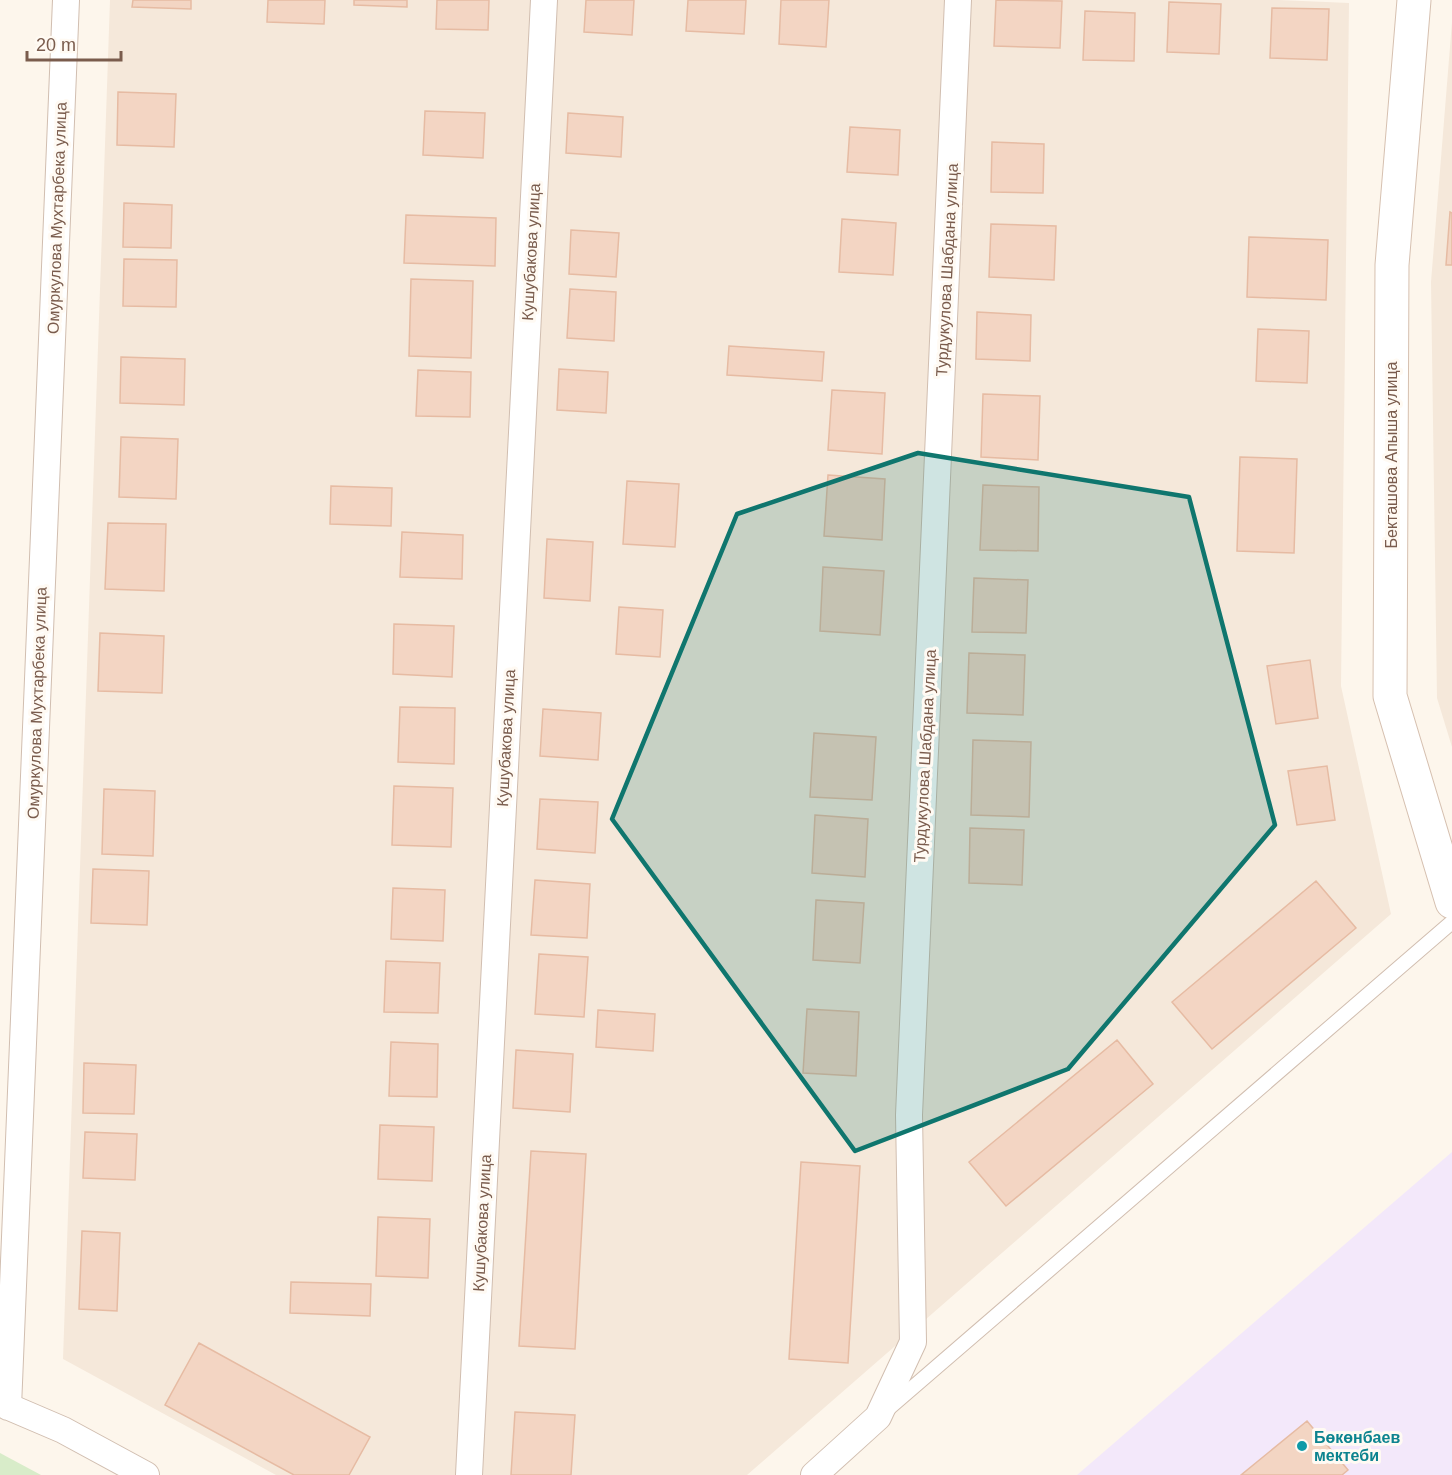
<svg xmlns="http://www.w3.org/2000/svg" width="1452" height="1475" font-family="Helvetica,sans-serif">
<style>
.residential{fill:#f5e8da}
.education{fill:#f3e8fa}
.green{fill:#d8ecc9}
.building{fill:#f3d5c3;stroke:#e6bba3;stroke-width:1.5}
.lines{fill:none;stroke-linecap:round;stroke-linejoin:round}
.lane-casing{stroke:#d1beb0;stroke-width:16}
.street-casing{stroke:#d1beb0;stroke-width:28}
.secondary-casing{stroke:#d6c0b0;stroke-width:35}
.lane{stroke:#fff;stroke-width:14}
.street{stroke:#fff;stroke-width:26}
.secondary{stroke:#fff;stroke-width:33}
.marked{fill:#0f766e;fill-opacity:0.2;stroke:#0f766e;stroke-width:4.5;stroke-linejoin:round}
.culture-dot{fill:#0f9aa8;stroke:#fffaf3;stroke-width:2}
.labels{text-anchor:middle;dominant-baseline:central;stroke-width:6;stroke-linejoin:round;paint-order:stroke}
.street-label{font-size:16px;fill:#7a5c4d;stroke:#fffaf3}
.culture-label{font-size:16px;font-weight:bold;fill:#0d838f;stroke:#fffaf3;text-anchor:start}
</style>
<rect width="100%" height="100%" fill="#fdf6ec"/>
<path class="residential" d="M110,0h1169l70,3 -8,683 50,228 -644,561h-471l-213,-116z
M1452,22v725l-15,-49 -6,-416z"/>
<path class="education" d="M1452,1152v323h-375z"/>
<path class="green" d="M0,1453l41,22h-41z"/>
<path class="building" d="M133,0h58v9l-59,-2z
M268,0h57l-1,24 -57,-2z
M354,0h53v7l-53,-2z
M437,0h52l-1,30 -52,-1z
M586,0h48l-2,35 -48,-3z
M688,0h58l-2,34 -58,-3z
M781,0h48l-3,47 -47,-3z
M996,0l66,1 -2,47 -66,-2z
M1169,2l52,2 -2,50 -52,-2z
M1272,8l57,1 -2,51 -57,-2z
M1085,11l50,2 -1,48 -51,-1z
M118,92l58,2 -2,53 -57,-2z
M425,111l60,2 -2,45 -60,-3z
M568,113l55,4 -2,40 -55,-4z
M850,127l50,3 -2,45 -51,-3z
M992,142l52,2 -1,49 -52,-1z
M124,203l48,2 -1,43 -48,-1z
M1450,212l2,1v52h-6z
M406,215l90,3 -1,48 -91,-3z
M842,219l54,4 -3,52 -54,-3z
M991,224l65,2 -2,54 -65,-3z
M571,230l48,3 -3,44 -47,-3z
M1249,237l79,3 -2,60 -79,-3z
M124,259l53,1 -1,47 -53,-1z
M411,279l62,2 -2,77 -62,-2z
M570,289l46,3 -2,49 -47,-3z
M977,312l54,3 -1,46 -54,-2z
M1258,329l51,2 -2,52 -51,-2z
M729,346l95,6 -2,29 -95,-6z
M121,357l64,2 -1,46 -64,-2z
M559,369l49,3 -2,41 -49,-3z
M418,370l53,2 -1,45 -54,-1z
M832,390l53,3 -3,61 -54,-4z
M983,394l57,2 -2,64 -57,-3z
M121,437l57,2 -2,60 -57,-2z
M1240,457l57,2 -3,94 -57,-2z
M828,475l57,4 -3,61 -58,-4z
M627,481l52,3 -4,63 -52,-3z
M983,485l56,2 -1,64 -58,-1z
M331,486l61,2 -1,38 -61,-2z
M108,523l58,1 -2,67 -59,-2z
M402,532l61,3 -1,44 -62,-2z
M547,539l46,3 -3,59 -46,-3z
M823,567l61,4 -4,64 -60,-4z
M974,578l54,2 -2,53 -54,-1z
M619,607l44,3 -3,47 -44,-3z
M394,624l60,2 -2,51 -59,-3z
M100,633l64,3 -2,57 -64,-2z
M969,653l56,2 -2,60 -56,-2z
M1310,660l8,58 -42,6 -9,-58z
M400,707l55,1 -1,56 -56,-2z
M543,709l58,4 -3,47 -58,-4z
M814,733l62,4 -4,63 -62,-3z
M973,740l58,2 -2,75 -58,-2z
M1327,766l8,54 -38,5 -9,-54z
M394,786l59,2 -2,59 -59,-2z
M104,789l51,2 -2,65 -51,-2z
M540,799l58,3 -3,51 -58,-4z
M815,815l53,4 -3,58 -53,-4z
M970,828l54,2 -2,55 -53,-2z
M93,869l56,2 -2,54 -56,-2z
M535,880l55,4 -3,54 -56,-3z
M1316,881l40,47 -144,121 -40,-47z
M393,888l52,2 -2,51 -52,-2z
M816,900l48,3 -4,60 -47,-3z
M539,954l49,3 -4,60 -49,-3z
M386,961l54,2 -2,50 -54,-1z
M807,1009l52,3 -3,64 -53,-3z
M598,1010l57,4 -2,37 -57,-4z
M1117,1040l36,44 -147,122 -37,-44z
M391,1042l47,2 -1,53 -48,-1z
M516,1050l57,4 -3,58 -57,-4z
M84,1063l52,2 -2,49 -51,-1z
M380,1125l54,2 -2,54 -54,-2z
M85,1132l52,2 -2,46 -52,-2z
M531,1151l55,3 -11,195 -56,-3z
M801,1162l59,4 -12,197 -59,-4z
M378,1217l52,2 -2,59 -52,-2z
M82,1231l38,2 -3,78 -38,-2z
M291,1282l80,2 -1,32 -80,-3z
M199,1343l171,94 -21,38h-55l-129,-70z
M515,1412l60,3 -4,60h-60z
M1307,1421l41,49 -6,5h-101z"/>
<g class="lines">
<defs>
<path id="lane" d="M889,1408l563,-486"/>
<path id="street" d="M0,1403l63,27 83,45
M8,1407l58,-1407
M469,1475l75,-1475
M814,1475l64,-58 35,-75 -4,-227 49,-1115"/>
<path id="secondary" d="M1414,0l-22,265 -2,431 62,206"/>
</defs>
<use href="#lane" class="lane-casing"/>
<use href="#street" class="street-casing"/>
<use href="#secondary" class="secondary-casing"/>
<use href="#lane" class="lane"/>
<use href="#street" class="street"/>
<use href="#secondary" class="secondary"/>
</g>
<path class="marked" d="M918,453l271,44 86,328 -207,244 -213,82 -243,-332 125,-305z"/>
<circle class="culture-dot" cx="1302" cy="1446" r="6"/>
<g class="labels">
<g class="street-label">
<text transform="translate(57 218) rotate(-88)">Омуркулова Мухтарбека улица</text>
<text transform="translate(531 252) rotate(-87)">Кушубакова улица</text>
<text transform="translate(947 270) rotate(-87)">Турдукулова Шабдана улица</text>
<text transform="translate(1391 455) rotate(-90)">Бекташова Апыша улица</text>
<text transform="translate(37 703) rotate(-88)">Омуркулова Мухтарбека улица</text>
<text transform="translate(506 738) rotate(-87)">Кушубакова улица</text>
<text transform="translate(925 756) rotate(-87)">Турдукулова Шабдана улица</text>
<text transform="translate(482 1223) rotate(-87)">Кушубакова улица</text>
</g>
<g class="culture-label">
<text x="1314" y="1437">Бөкөнбаев<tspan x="1314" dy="18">мектеби</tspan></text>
</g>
</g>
<path d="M27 51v9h94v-9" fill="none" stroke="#7a5c4d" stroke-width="3"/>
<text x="36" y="51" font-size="18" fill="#7a5c4d" stroke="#fffaf3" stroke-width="4.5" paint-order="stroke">20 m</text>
</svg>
